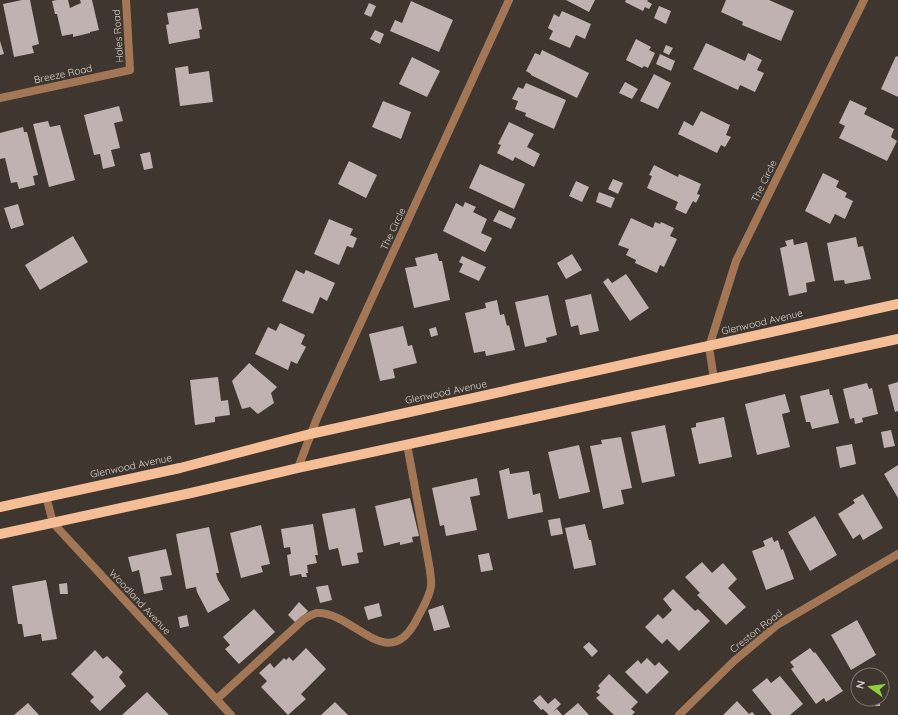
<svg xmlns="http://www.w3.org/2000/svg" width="898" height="715" font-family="Quicksand,sans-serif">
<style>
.building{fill:#c0b2b0}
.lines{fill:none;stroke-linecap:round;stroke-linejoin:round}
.service{stroke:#a37756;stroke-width:8}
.minor{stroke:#a37756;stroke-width:8}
.primary{stroke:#f5be96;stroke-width:10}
.labels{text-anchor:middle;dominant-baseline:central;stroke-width:4;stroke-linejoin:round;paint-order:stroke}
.street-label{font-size:10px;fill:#d7d2cd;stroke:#3e362f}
</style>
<rect width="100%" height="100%" fill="#3e362f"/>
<path class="building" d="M22,0h8l9,44 -7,2 2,7 -20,4 -11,-53z
M57,0h11l2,8 11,-5 -1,-3h12l7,30 -9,2v1l-17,4v-3l-11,2 -5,-22h-2l-3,-13z
M566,0h29l-6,12z
M626,0h22l-1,1 5,3 -3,5 -4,-2 -2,4 -18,-9z
M726,0h43l25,11 -13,30 -39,-16 1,-3 -22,-10z
M411,1l42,19 -14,32 -49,-21 5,-11 7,3z
M369,3l7,3 -5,11 -7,-3z
M659,6l12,5 -5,13 -12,-6z
M198,8l4,21 -3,1 1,8 -31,6 -3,-19 3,-1 -2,-11z
M562,11l29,13 -6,15 -9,-4 -6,13 -21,-9 4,-8 -5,-3 6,-14 5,3z
M375,30l9,4 -4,10 -10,-5z
M636,39l15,8 -2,3 6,3 -7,15 -4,-2 -2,2 -16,-8z
M0,41l4,13 -4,1z
M706,43l39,18 3,-8 14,7 -5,10 7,3 -9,19 -15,-7 -2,5 -45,-21z
M666,45l7,3 -4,7 -6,-3z
M542,50l47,23 -12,25 -46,-23v-1l-5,-3 9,-18 5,2z
M660,54l15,7 -4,10 -15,-7z
M896,56l2,1v40l-17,-8z
M412,57l28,14 -13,26 -28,-13z
M188,66l1,8 20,-3 4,31 -33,4 -5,-38z
M654,74l17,9 -13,26 -18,-8z
M625,82l13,7 -6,10 -13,-6z
M526,83l40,17 -12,29 -29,-13 1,-3 -11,-4 3,-8 -6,-2 6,-12 5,2z
M850,100l17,8 -3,6 30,15 -3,8 6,4 -10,20 -48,-23 6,-12 -6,-3z
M383,101l28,11 -10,27 -29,-12z
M119,106l4,15 -9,2 6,25 -9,2 4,16 -12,3 -3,-15 -6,1 -10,-40z
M701,111l29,14 -4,10 5,2 -6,10 -4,-2 -4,8 -39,-19 6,-13 9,5z
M48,121l2,6 10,-2 15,55 -26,7 -16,-63z
M509,122l25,12 -7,13 13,7 -6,13 -19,-10 -2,4 -16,-8 4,-8 -3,-1z
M23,127l1,5h3l11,43 -5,1 2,9 -16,4 -2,-7 -6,1 -6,-25 -5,1v-26z
M150,152l3,16 -9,2 -4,-16z
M349,161l28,14 -11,23 -28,-14z
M480,164l45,20 -11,25 -45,-21z
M654,165l24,12 1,-3 22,10 -4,10 3,1 -4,8 -3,-2 -7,13 -11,-5 3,-7 -31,-14 5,-12 -3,-1z
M823,173l16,8 -3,6 11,6 -2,4 8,4 -8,18 -10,-5 -5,10 -25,-13z
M613,179l10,4 -5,11 -10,-5z
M576,181l13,6 -7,15 -13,-6z
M599,192l16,6 -4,10 -15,-6z
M465,202l11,5 -3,5 14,7 -6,14 11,5 -7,14 -42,-21 13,-28 7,4z
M18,204l6,21 -13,4 -7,-21z
M499,210l17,8 -5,11 -18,-8z
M631,218l22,10 2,-6 5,2 1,-2 13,6 -4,8 7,3 -13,28 -4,-2 -3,8 -22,-10 1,-3 -10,-5 3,-6 -11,-4z
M329,219l24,10 -3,6 7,3 -4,10 -6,-2 -8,19 -25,-11z
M73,236l15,26 -48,28 -15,-25z
M856,237l2,10 5,-1 8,33 -26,5 -1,-4 -10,1 -7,-38z
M793,239l1,6 13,-3 8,39 -9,2 1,9 -18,4 -9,-48 7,-2 -2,-5z
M437,253l2,8h3l8,39 -36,8 -9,-40 12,-2 -2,-8z
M572,254l10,16 -16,9 -9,-16z
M462,256l24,11 -7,14 -20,-9 4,-8 -4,-2z
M296,270l8,4 2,-4 29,13 -8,18 -7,-4 -7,17 -31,-13z
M626,274l23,34 -19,13 -27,-39 5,-4 4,5z
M591,294l8,37 -19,4 -2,-10 -7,2 -6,-27z
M548,295l9,40 -11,3 1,4 -22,5 -10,-45z
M497,300l3,15 4,-1 3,12 2,-1 6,25 -29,6 -1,-5 -11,2 -9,-40 21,-5 -1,-5z
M280,323l25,12 -4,9 5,3 -9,17 -6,-3 -3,9 -33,-16 13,-27 8,4z
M403,326l5,20 4,-1 5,18 -24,6 2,9 -15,3 -11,-47z
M436,327l2,8 -7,2 -2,-8z
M249,363l28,24 -6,6 3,10 -16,11 -8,-7 -8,2 -10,-28z
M218,377l3,24 7,-1 2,15 -15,2v5l-20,3 -5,-45z
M898,382v29l-3,1 -7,-27z
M867,383l2,6 3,-1 6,26 -16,4 1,4 -8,2 -1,-6 -4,1 -7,-30z
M829,389l1,6h2l7,28 -27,6 -2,-7h-4l-6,-26z
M785,394l5,18 -8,2 8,33 -33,8 -12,-51z
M724,417l8,40 -33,7 -8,-36 5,-1v-4z
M665,425l10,51 -33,7 -11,-51z
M891,430l4,16 -11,2 -3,-16z
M621,437l11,51 -11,2 3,14 -21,5 -13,-63 12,-2 -1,-4z
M852,444l4,20 -16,4 -4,-21z
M579,445l11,47 -31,7 -11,-47z
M898,465v33l-14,-24z
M509,468l1,6 19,-3 4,24 7,-2 3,19 -35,7 -9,-48z
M477,478l3,17 -10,2 7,33 -31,6 -2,-11 -4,1 -8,-38z
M863,494l20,34 -20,12 -3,-6 -7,5 -15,-25 17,-11 -2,-3z
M410,498l9,38 -7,1 1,5 -13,3v-3l-16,4 -9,-40z
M355,508l8,44 -6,1 2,10 -17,3 -4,-18 -9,2 -7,-36z
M815,516l22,39 -27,16 -22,-39z
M560,518l3,16 -12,2 -3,-16z
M313,524l5,31h-3l2,8 -10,2 1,8h-2l1,4h-5l-1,-3 -11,2 -3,-21 4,-1 -1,-7 -6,1 -3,-19z
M585,524l4,16h2l5,25 -22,4 -9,-41z
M261,525l9,39 -9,2 2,6 -22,6 -11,-45z
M209,527l10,46h-3l2,7 12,20 -22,13 -11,-21 -1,-5 -10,2 -10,-55z
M772,537l2,5 4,-2 3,10 2,-1 11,30 -28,11 -14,-39 13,-5 -2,-5z
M166,549l6,26 -12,2 3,13 -19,4 -5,-24 -7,2 -4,-15z
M489,553l4,17 -12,2 -3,-17z
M702,562l10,11 11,-10 14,16 -9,9 18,19 -20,18 -29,-30 3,-2 -15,-16z
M46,580l11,59 -15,2 -1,-7 -17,3 -2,-13h-4l-6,-38z
M67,583l1,11h-8l-1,-10z
M328,585l4,15 -12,3 -4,-16z
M673,589l22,22 3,-2 12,12 -31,30 -12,-12 -5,5 -17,-17 13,-13 5,5 9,-9 -9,-11z
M299,602l9,9 -12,12 -8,-8z
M379,603l3,13 -14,4 -4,-13z
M443,605l7,22 -16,4 -6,-21z
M254,609l21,23 -36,32 -14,-15 5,-4 -7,-8z
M187,615l2,11 -9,2 -2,-11z
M857,620l19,35 -25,15 -20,-35z
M589,642l9,9 -6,6 -9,-10z
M306,648l20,21 -25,25 5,5 -18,16 -27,-28 6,-6 -8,-8 11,-10 4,5 10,-10 2,2 3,-3 4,4z
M810,648l4,5 1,-1 28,39 -17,11 -2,-4 -8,6 -25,-35 3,-2 -4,-5z
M95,650l8,9 4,-3 16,16 -4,5 7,9 -26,25 -10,-10 4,-4 -23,-23z
M647,658l8,8 4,-4 10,10 -22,22 -22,-22 13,-12 3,4z
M609,674l29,28 -7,7 4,3 -3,3h-18l-18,-17 4,-3 -4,-3 4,-4 -2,-2z
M780,676l23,28 -13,11h-18l-20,-25 15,-12 4,5z
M147,692l22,23h-47z
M540,695l8,9 7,-6 6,6 -8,8 4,-3 5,6h-13l-6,-6 -2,1 -8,-9z
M868,699h12v7h-12z
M737,701l12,13 3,-2 3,3h-32z
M335,702l13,13h-27z
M28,703l11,12h-25z
M578,703l11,12h-25z"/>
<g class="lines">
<path class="service" d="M217,699l87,-80c4,-2 9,-6 14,-6 38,0 71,64 100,4 5,-10 12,-21 13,-31 1,-5 -1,-11 -1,-16l-23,-126"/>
<path class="minor" d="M0,98l130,-28 -4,-70
M714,379l-5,-32 27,-86 128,-261
M298,468l19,-50 192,-418
M46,496l7,27 178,192
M679,715l55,-54 43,-36 121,-71"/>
<path class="primary" d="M0,507l180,-39 130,-34 588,-130
M0,534l191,-41 107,-25 600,-129"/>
</g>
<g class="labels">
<g class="street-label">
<text transform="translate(118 36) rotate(-94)">Hales Road</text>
<text transform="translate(63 74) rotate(-12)">Breeze Road</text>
<text transform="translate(764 181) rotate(-64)">The Circle</text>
<text transform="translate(393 229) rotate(-65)">The Circle</text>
<text transform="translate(762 322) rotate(-13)">Glenwood Avenue</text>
<text transform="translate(446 392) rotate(-12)">Glenwood Avenue</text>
<text transform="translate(131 466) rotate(-12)">Glenwood Avenue</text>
<text transform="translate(140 602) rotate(47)">Woodland Avenue</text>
<text transform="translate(756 631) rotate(-38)">Creston Road</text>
</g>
</g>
<g transform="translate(870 687) rotate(284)"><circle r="19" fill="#3e362f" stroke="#7b746e"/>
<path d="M0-3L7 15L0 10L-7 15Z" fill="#91cd40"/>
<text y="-6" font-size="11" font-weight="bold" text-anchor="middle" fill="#d7d2cd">N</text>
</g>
</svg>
